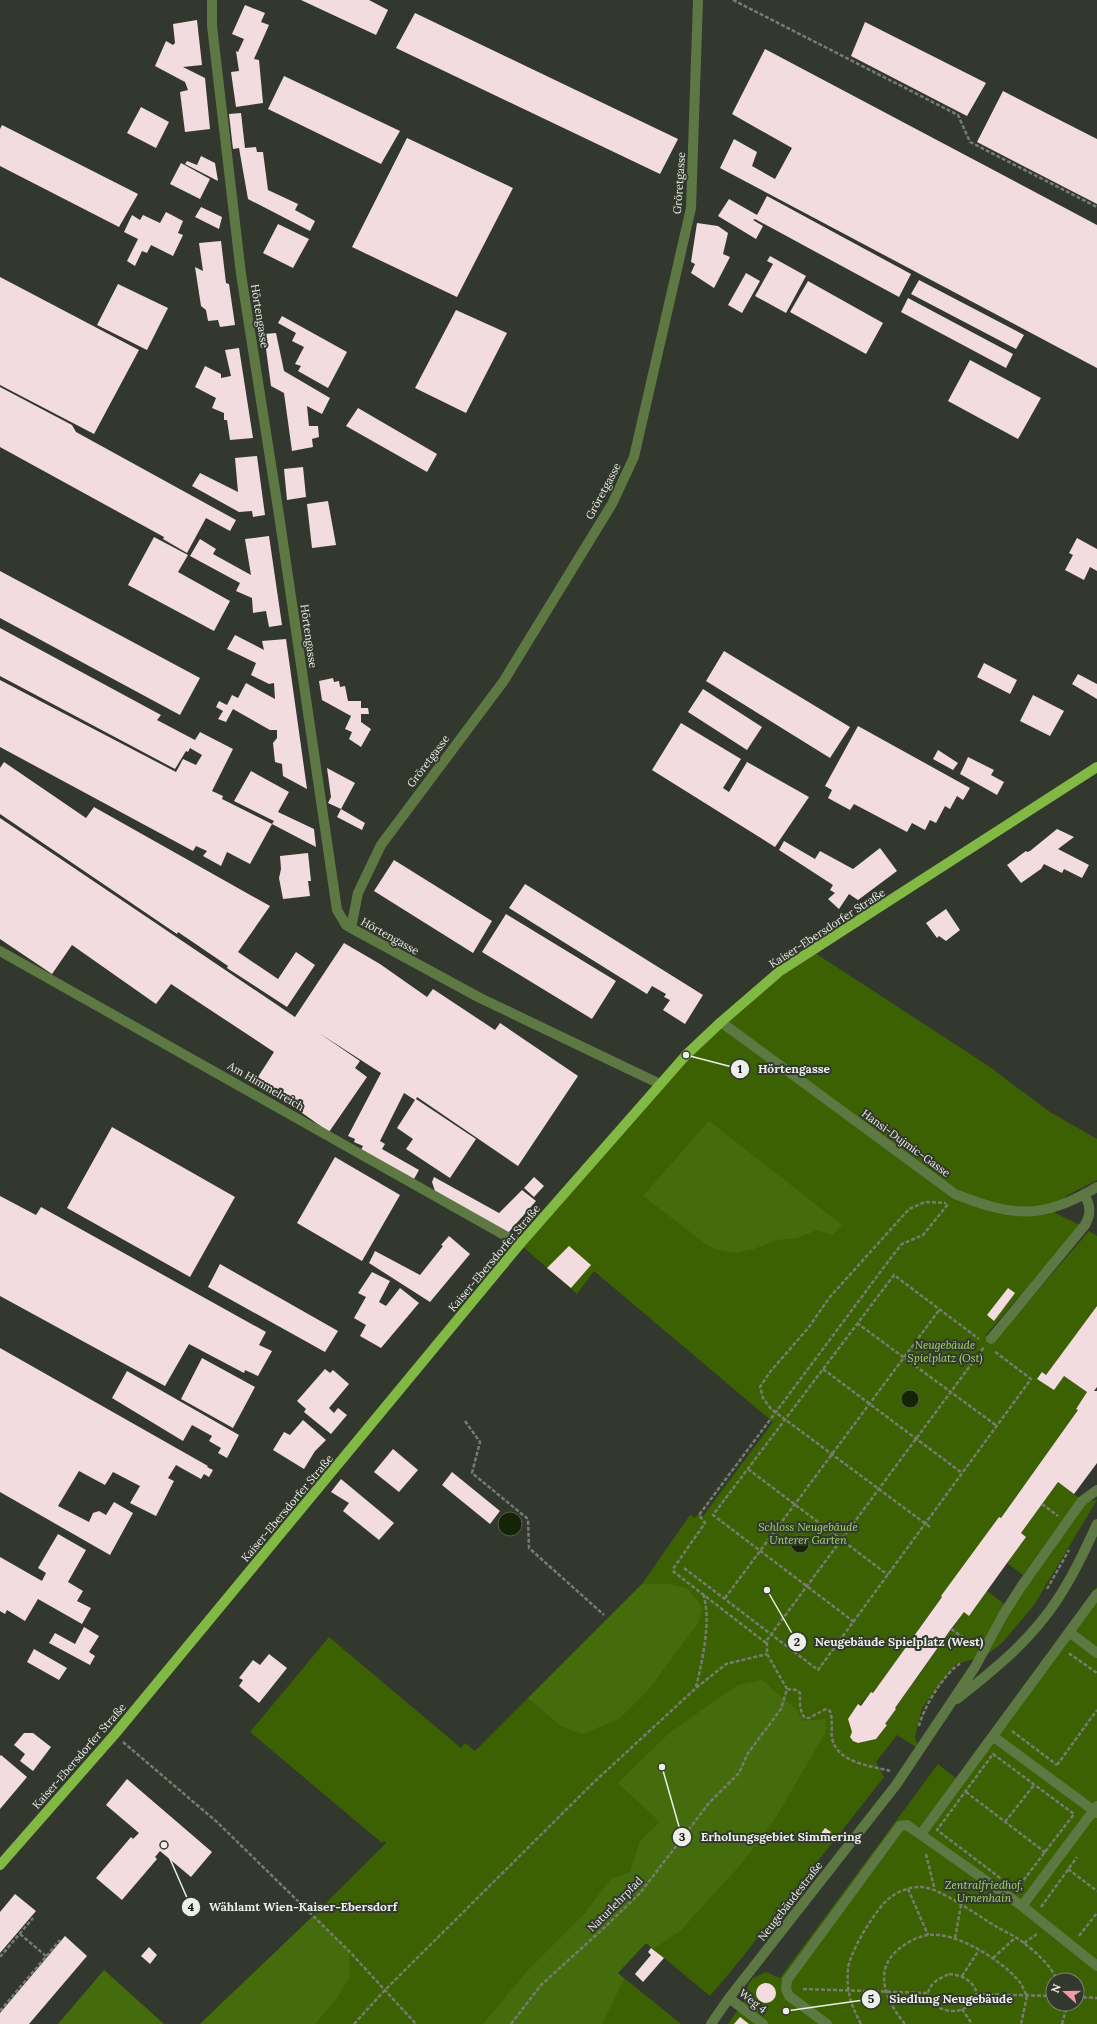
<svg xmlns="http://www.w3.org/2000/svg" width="1097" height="2024" font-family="Lora,serif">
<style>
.green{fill:#3c6103;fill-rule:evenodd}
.forest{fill:#446c0c}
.water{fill:#152307;stroke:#55604a}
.building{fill:#f2dcdf}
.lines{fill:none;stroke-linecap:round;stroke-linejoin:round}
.path{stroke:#777c72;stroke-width:2.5;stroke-dasharray:4 2;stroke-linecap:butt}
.minor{stroke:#5d7843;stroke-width:10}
.major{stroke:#81b944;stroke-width:10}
.labels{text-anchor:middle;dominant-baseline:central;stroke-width:4;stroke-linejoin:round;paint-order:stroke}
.street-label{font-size:11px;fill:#ebefe7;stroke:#32382d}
.park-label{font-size:11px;font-style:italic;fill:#a3dc69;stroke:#32382d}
.leader{fill:none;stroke:#ebefe7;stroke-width:1.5}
.callout-dot{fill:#ebefe7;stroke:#32382d;stroke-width:1.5}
.mark-label{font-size:12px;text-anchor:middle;font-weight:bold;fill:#111}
.callout-label{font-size:12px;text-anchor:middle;font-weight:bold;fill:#ebefe7;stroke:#32382d;stroke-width:4;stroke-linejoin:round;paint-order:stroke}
</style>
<rect width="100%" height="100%" fill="#32382d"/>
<path class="green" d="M812,951l175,114 63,47 47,27v41l-31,16 -11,17 25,12 -94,110 8,6 95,-110 8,5v70l-51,69 -4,-3 -5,7 27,-3 23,16 -11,16 2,2 -77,108 -2,-1 -126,176 -2,-1 -23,27 4,13 -1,7 7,4 18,-4 11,-14 -2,-1 11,-15 -1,-1 69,-96 5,4 18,-25 17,13 -30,55 -18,5 -34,44 -7,29 4,12 -22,-14 -21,27 8,15 -143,182 -31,37 -64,-53 -28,30 63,51h-481l112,-107 74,-74 -2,-2 -2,2 -132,-111 79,-95 132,111 4,-5 10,8 167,-167 48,-69 5,3 4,-5 4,3 70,-94 -179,-151 -17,23 -57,-50 166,-189z
M1058,1482l21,16 -56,77 -16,-12 19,-26 -5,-4z
M1097,1500l-63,105 -32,38 -18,14 22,-40 82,-116z
M1097,1587v437h-369l18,-26 1,-10 2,-5 4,-5 13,-6 14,6 158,-214 19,15zM1053,1980h24v24h-24z"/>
<path class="forest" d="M709,1121l133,104 -10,10 -15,-5 -20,8 -20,2 -23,9 -21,4 -15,-3 -12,-6 -63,-48z
M642,1584h26l19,4 15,19 -3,15 -50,67 -30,30 -37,15 -21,-8 -33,-28z
M762,1680l34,29 7,12 23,-2 -1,14 -50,86 -32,43 -63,69 -27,18 -7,-6 -28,30 6,6 -22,45h-119l45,-54 55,-55 28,-36 19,-7 10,-31 20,-19 -42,-39 49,-48 33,-24 38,-26z
M312,1917l37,34 1,26 -16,25 -19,22h-115z
M104,1970l60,54h-106z"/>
<path class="water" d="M901 1399a9 9 0 1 1 18 0a9 9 0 1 1-18 0Z
M498 1524a12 12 0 1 1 24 0a12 12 0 1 1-24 0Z
M791 1544a9 9 0 1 1 18 0a9 9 0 1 1-18 0Z"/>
<path class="building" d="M301,0h68l19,10 -12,25z
M245,5l20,8 -4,9 8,3 -15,34 5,1 4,43 -27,4 -5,-35 8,-1 -3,-20 2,1 6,-13 -12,-5z
M415,13l263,126 -18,35 -264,-126z
M197,20l5,45 -19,2 22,11 5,51 -25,3 -5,-40 8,-2 -3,-8 -30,-16 11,-25 7,4 2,-2 -2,-19z
M865,22l121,61 -19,33 -116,-60z
M765,49l332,176v143l-377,-200 14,-29 23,13 -5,14 23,13 17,-31 -60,-34z
M284,76l116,55 -19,33 -113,-55z
M1003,91l94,48v65l-120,-62z
M141,107l28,15 -13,26 -29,-15z
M241,113l4,35 11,-1 1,5h6l5,38 30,14 -3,6 20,11 -5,10 -62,-32 -9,-51 -6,1 -4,-35z
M2,125l136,69 -19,33 -119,-61v-37z
M407,138l106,50 -56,109 -105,-50z
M201,156l14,7 3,18 -33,-17 2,-3 10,4z
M181,163l29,16 -10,20 -30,-15z
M767,196l144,78 -12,23 -144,-78 -2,1 10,6 -7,13 -38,-23 11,-17 28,16z
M201,207l21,10 -3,12 -24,-12z
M166,212l17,9 -5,12 5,2 -10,21 -22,-11 -4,8 -5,-2 -7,15 -8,-5 11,-22 -14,-7 8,-17 8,5 3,-5 17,8z
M697,223l21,3 10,7 -5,21 7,3 -16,31 -23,-15 4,-9 -4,-2z
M278,224l31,15 -16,29 -30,-15z
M221,241l5,42 3,1 6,41 -15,2 -2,-7 -10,1 -2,-11 -5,-4 -6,-39 8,4 -4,-28z
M770,256l36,20 -20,37 -31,-17 18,-32 -6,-3z
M746,273l14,8 -18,32 -14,-8z
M0,277l139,73 -45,84 -94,-49z
M919,280l105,55 -8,14 -105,-55z
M808,281l75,42 -17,31 -76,-42z
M118,284l50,24 -21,42 -50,-25z
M908,298l105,56 -7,14 -105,-56z
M456,310l51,23 -41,80 -51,-25z
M282,316l65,36 -19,36 -30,-17 3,-5 -6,-2 9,-17 -12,-6 4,-8 -18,-10z
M276,333l8,38 46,27 -8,16 -15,-8 2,20h9l1,11 -7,2 1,8 -21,4 -8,-58 -13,-7 -7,-52z
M239,348l14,90 -23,2 -3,-20h-3v-7l-12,-5 4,-10 -21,-11 10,-21 16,8v4l10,-2 -6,-26z
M970,360l71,38 -23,41 -70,-38z
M0,387l72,38 4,7 160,88 -6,11 -24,-13 -19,35 -24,-14 1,-2 -164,-90z
M358,408l79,46 -10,18 -81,-46z
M257,456l8,59 -12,2 -1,-6 -13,1 -47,-26 8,-13 38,19 -3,-34z
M303,467l3,30 -19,3 -3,-31z
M328,501l8,44 -24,3 -5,-44z
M269,536l13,89 -13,2 -3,-16 -13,2 -1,-15 -16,-7 4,-8 -50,-27 10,-17 16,10 -3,5 38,21 -6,-36z
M154,537l34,18 -10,17 52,29 -16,30 -86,-46z
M1077,538l20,11v22l-7,-4 -6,13 -19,-10 8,-15 -4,-2z
M0,571l200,107 -20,37 -180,-97z
M0,628l161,87 -4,5 38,20 5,-8 33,17 -21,42 11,5 -1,3 50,25 -22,40 -23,-12 -6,14 -18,-10 4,-5 -11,-5 -3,5 -193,-104v-67l176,92 7,-13 13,6 6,-10 -12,-7 -2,4 -2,-1 -11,18 -175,-93z
M235,635l29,15 -2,-9 24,-2 21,150 -24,-13 -1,-12 -7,-2 -2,-19 4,-5v-8h-7l-37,-21 -7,13 -8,-3 5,-8 -7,-4 3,-6 8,4 5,-10 6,3 8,-15 29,16 -1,-16 -5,1 -18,-9 5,-12 -29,-14z
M724,651l126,76 -20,31 -124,-77z
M984,663l33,17 -7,14 -33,-17z
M1078,674l19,10v15l-25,-15z
M333,678l1,4 5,-1 1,6 5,-1 3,15h13v7h7l1,6h-8v8l10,7 -10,18 -12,-8 3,-7 -7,-3 6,-13 -29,-16 -3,-19z
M703,689l59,38 -15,23 -59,-38z
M1033,695l31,16 -14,25 -30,-15z
M681,723l60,36 -18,29 6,4 18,-30 62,35 -34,50 -123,-77z
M858,726l112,62 -7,12 -6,-4 -7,13 -5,-3 -9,17 -6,-3 -5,10 -13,-7 -5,9 -53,-28 -4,6 -22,-12 4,-8 -7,-4z
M938,750l20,13 -5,7 -20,-11z
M968,757l26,13 -3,5 13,7 -7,13 -37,-21z
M4,762l82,56 8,-11 176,99 -32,46 40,27 18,-27 19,13 -28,42 -60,-39 1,-2 -50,-34 -1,2 -177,-120v-46z
M327,768l28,15 -14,26 -13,-6 3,-6z
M251,771l38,21 -11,20 36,17 2,18 -44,-23 2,-3 -40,-20z
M341,809l24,14 -3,7 -25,-13z
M0,818l295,199 49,-74 36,21 47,33 6,-8 62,41 5,-7 78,53 -60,90 -101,-69 -1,2 60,40 -26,39 -44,-29 7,-10 -16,-11 18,-28 -11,-7 -24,48 5,3 -3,5 37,21 -5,9 -53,-29 2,-4 -9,-4 1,-3 -7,-3 33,-63 -62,-40 41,28 -5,7 12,9 -38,55 -73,-52 18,-28 -103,-68 -15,20 -84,-59 -20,29 -52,-35z
M1057,829l17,8 -16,12 31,16 -7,13 -18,-9 -2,4 -18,-9 -3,5 -20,14 -14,-18 19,-14 1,1 3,-1z
M784,841l31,18 5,-8 33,18 27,-21 17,23 -39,29 -9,-6 -10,15 -11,-10 7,-6 -5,-3 3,-5 -54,-35z
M308,853l3,28h-3l2,15 -27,3 -4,-21 2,-9 -1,-13z
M394,860l98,61 -19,32 -99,-62z
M525,884l178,111 -18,29 -22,-14 7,-10 -6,-3 2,-3 -14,-8 -5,8 -138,-86z
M946,909l14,21 -14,11 -7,-5 -2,2 -11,-15z
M506,914l110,67 -24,38 -110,-67z
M112,1127l123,70 -45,80 -123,-69z
M335,1157l65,38 -38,66 -65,-38z
M434,1177l65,36 23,-23 14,11 -28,32 -73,-42 -3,-9z
M534,1177l10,9 -10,11 -10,-9z
M0,1196l36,19 5,-8 225,125 -7,13 13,6 -14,25 -13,-6 -1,3 -55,-29 -24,42 -165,-90z
M449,1236l21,18 -40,48 -61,-39 6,-12 45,24 23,-29 -2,-1z
M569,1246l22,19 -20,23 -24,-20z
M220,1264l118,67 -13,21 -117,-65z
M372,1272l18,9 -11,21 7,4 14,-18 19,15 -38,45 -21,-12 6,-11 -12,-7 12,-21 -8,-4z
M1008,1288l7,5 -21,28 -7,-6z
M1097,1306v81l-3,4h3v72l-23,31 -16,-12 -37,51 5,4 -19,26 -38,53 -5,-4 -13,17 -56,79 1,1 -11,15 2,1 -11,14 -18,4 -5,-2 -3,-4 2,-5 -4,-13 10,-15 3,2 10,-14 2,1 69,-96 -1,-1 58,-79 2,1 77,-108 -2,-1 11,-17 -23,-16 -10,14 -17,-11 5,-7 4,3z
M0,1348l208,118 -1,1 6,3 -4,7 -5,-3 -3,5 -25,-14 -8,13 6,3 -18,35 -26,-13 10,-17 -27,-14 -8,13 -26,-14 -21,35 31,16 4,-9 6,-2 7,4 8,-13 19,11 -23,42 -110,-63z
M202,1358l53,29 -22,41 -52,-29z
M325,1369l5,4 3,-3 16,14 -20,24 5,5 4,-5 9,7 -16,19 -27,-22 2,-3 -9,-8z
M127,1371l112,64 -12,23 -9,-5 3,-5 -12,-7 3,-5 -20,-11 -9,16 -71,-43z
M303,1420l23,20 -11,11 -11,18 -31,-19 11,-18 6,3z
M393,1449l25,21 -19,22 -25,-20z
M452,1472l48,39 -10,13 -48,-39z
M341,1479l53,44 -15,17 -36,-29 6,-8 -18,-11z
M58,1534l28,16 -18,32 15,9 -6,10 14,7 -9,16 -44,-25 -13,22 -18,-11 -2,4 -5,-3v-54l42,24 4,-8 -8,-5z
M84,1627l15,9 -10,16 6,4 -5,9 -41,-22 6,-10 20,11z
M34,1649l33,19 -8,12 -32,-18z
M269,1654l18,14 -28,35 -20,-17 4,-6 -4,-2 14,-18 7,5z
M24,1733h9l18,14 -18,24 -13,-10 5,-7 -11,-9z
M1,1755l26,22 -27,32v-53z
M127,1779l85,73 -21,25 -31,-26 -5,6 2,2 -35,41 -26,-22 35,-41 2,2 6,-6 -33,-28z
M825,1828l6,4 -8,11 -6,-4z
M15,1894l21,17 -36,42v-41z
M65,1936l22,20 -58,68h-29v-11z
M149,1947l8,8 -7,9 -9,-8z
M651,1948l13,10 -21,24 -8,-8 16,-19 -3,-3z
M756 1993a10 10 0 1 1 20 0a10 10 0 1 1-20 0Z
M740,2017l9,7h-15z"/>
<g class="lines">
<path class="path" d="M733,0l225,115 12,27 127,65
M857,1323l140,103
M823,1369l139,104
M465,1421l15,21 -8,31 56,46 1,29 75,67
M748,1469l140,106
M1042,1504l16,12
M930,1527l-159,-118 -8,-11 -3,-11 10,-15 39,-45 20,-29 80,-89 16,-7 21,1
M684,1568l134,102 213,-291 -37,-28
M1047,1589l22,-39
M725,1598l215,-289
M854,1622l-141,-107 181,-240 85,64
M951,1629l23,16
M766,1643l-92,-71 -1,-3 32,-46 -6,-8 194,-260 9,-11 21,-9 26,-32
M1069,1655l1,-1 27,19
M696,1687c6,-24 16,-69 7,-93
M787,1689l-20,-35v-14l217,-293
M787,1689l10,1 3,3c0,9 -1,18 5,25h4l17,-9 4,2c3,8 1,18 2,27 5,25 39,28 59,33
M919,1726c4,-18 26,-54 42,-63
M1012,1731l45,34
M123,1742l94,80 132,129 67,73
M993,1754l81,60 -58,76 -79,-60z
M1057,1765l40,-55
M966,1792l80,61
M1005,1822l29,-37
M926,1854l9,37
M1068,1869l29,22
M908,1889l20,46
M1041,1907l36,-50
M20,1934l26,22
M1079,1936l18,-23
M955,1938l6,-33
M1024,1943l13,-9
M0,1957l33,-39
M993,1958l22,-20
M949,1974c13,1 25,7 28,20 -3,4 -5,8 -8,11 -15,15 -51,-1 -38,-19 4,-6 12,-9 18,-12z
M962,1976l17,-26
M803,1989l125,4
M977,1994l76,2
M1077,1997l20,1
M962,2009l10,15
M0,2011l60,-71
M354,2024l31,-34 208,-207 103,-95 30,-24 41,-10
M511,2024l30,-39 64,-58 36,-35 68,-89 30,-30 9,-20 33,-44 6,-20
M861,2024c-10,-19 -15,-33 -13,-55 1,-16 29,-63 43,-72 8,-6 20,-11 31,-10 20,2 56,29 75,40 9,5 20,10 28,17 12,9 26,22 32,36
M905,2024c-20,-24 -34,-57 -2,-78 6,-5 17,-10 25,-11 27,-4 73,25 90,45 4,4 6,11 9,16l-6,28
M1062,2024l4,-14 -1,-6"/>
<path class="minor" d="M212,0v26l29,248 38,241 58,395 9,15 5,3 129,70 180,86
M351,928l7,-35 23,-48 122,-163 109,-178 22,-47 57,-249 7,-208
M0,951l520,293
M721,1022l234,172c58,23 88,26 142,-7
M991,1339l94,-114c6,-11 6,-19 -1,-31
M1069,1632l28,21
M957,1699c37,-29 74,-59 100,-99 16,-24 28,-50 40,-76
M994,1737l103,76
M921,1834l176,-240
M1022,1906l75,-100
M729,1998l34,26
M711,2024l18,-26 167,-213 79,-118 28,-52 18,-28 61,-86 15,-11
M827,2024l-38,-28 -3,-7 1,-9 113,-154 7,-1 115,81 75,60"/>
<path class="major" d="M0,1865l115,-131 405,-490 166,-189 35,-33 59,-51 317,-204"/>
</g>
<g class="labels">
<g class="street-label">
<text transform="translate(679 183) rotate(-86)">Gröretgasse</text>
<text transform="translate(260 316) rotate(81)">Hörtengasse</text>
<text transform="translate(603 491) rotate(-62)">Gröretgasse</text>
<text transform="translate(309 636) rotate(82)">Hörtengasse</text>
<text transform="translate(428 761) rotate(-53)">Gröretgasse</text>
<text transform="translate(827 928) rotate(-33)">Kaiser-Ebersdorfer Straße</text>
<text transform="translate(390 936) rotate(29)">Hörtengasse</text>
<text transform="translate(266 1086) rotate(30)">Am Himmelreich</text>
<text transform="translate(906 1143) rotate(36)">Hansi-Dujmic-Gasse</text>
<text transform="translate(494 1258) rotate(-50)">Kaiser-Ebersdorfer Straße</text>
<text transform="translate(287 1508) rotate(-50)">Kaiser-Ebersdorfer Straße</text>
<text transform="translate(79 1756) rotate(-49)">Kaiser-Ebersdorfer Straße</text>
<text transform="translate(790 1901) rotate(-52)">Neugebäudestraße</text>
<text transform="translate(615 1904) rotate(-45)">Naturlehrpfad</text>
<text transform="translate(753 2001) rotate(38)">Weg 4</text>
</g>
<g class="park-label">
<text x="945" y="1345">Neugebäude<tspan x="945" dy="13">Spielplatz (Ost)</tspan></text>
<text x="808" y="1527">Schloss Neugebäude<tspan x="808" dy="13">Unterer Garten</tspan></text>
<text x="984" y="1885">Zentralfriedhof,<tspan x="984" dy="13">Urnenhain</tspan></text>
</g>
</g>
<path class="leader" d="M686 1055L740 1069M767 1590L797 1642M662 1767L682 1837M164 1845L191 1907M786 2011L871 1999"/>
<g class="callout-dot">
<circle cx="686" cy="1055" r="4"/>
<circle cx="767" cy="1590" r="4"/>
<circle cx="662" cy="1767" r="4"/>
<circle cx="164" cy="1845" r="4"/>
<circle cx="786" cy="2011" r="4"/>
<circle cx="740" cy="1069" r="10"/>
<circle cx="797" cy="1642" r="10"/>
<circle cx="682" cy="1837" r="10"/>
<circle cx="191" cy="1907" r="10"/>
<circle cx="871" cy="1999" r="10"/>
</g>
<g class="mark-label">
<text x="740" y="1073">1</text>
<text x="797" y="1646">2</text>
<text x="682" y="1841">3</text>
<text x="191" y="1911">4</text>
<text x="871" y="2003">5</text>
</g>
<g class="callout-label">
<text x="794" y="1073">Hörtengasse</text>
<text x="899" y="1646">Neugebäude Spielplatz (West)</text>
<text x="781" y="1841">Erholungsgebiet Simmering</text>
<text x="303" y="1911">Wählamt Wien-Kaiser-Ebersdorf</text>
<text x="951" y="2003">Siedlung Neugebäude</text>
</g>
<g transform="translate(1065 1992) rotate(291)"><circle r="19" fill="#32382d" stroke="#7c8177"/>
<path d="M0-3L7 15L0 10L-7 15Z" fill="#f29aac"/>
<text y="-6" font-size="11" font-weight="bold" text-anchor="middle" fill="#ebefe7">N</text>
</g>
</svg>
